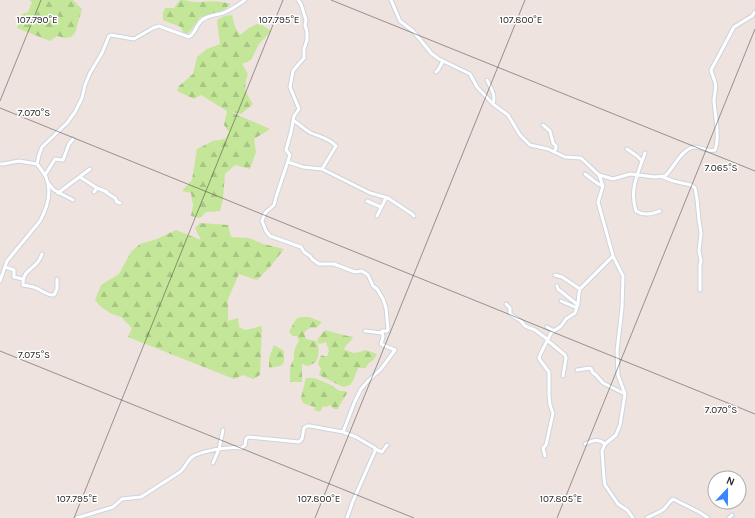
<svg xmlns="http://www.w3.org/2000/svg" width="755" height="518" font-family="Karla,sans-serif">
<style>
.forest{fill:url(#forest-firs)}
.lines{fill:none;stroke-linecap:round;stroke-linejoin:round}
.minor-casing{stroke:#ccd3de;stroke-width:5}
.minor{stroke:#fff;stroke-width:3}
.ticks{fill:none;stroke:#2c2c2c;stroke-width:1;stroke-opacity:0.45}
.ticks-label{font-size:10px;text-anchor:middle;fill:#2c2c2c;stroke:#fff;stroke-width:3;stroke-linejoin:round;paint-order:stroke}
</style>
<defs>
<pattern id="forest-firs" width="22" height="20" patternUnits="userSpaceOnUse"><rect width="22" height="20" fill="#c3e698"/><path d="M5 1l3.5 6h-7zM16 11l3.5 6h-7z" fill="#a8c583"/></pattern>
</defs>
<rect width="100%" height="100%" fill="#eee3de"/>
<path class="forest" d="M29,0h44l9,9 -7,24 -4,4 -6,1 -8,-2 -7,5 -33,-13 5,-14 6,-2 4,-10z
M180,0c6,0 11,2 16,2 14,0 20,-2 35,2l-6,5 -12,7 -13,1 -9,13 -6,6 -4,-9 -18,-7v-7l2,-5h9z
M232,15l3,12 5,8 9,-7 10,-5 12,8 -12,13 -8,16 -9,4 6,10c-5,15 -3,17 5,30l-12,10 -10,-2 39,17 -16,10 2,13 -6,17 -15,-4 -10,9 -2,25 -3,12 -14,1 -6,6 -9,-2 2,-11 -2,-12 -9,-2 10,-11 5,-31 16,-8 12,-2 4,-7 -5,-7 3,-14 -26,-16 -7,4 -17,-8 2,-5 14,-12 4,-17 10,-8 13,-5 -3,-24 7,-4z
M200,223l28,2 3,12 18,1 14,6 21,5 -14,18 -13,13 -18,-6 -11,25v22l10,-3 1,9 6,3 17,-4 -2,49 -7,4 -10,-4 -9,4 -106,-42 4,-9 -11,-11 -11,-4 -10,-7 -5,-6 6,-15 18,-11 12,-22 9,-8 17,-5 19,-9 25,10 -6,-12z
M301,317h8l13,5 -6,6c-6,-1 -8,0 -12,5l2,6 10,2c4,8 3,13 0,21l-8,4 -6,-2v18h-12c0,-8 -1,-16 4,-23 -1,-7 1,-12 5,-18l-2,-5h-4l-4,-4 7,-13z
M325,330l18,5 10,2c-2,5 -7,7 -9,12l1,1 9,3c3,-1 8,-1 11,-3l12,4c-4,9 -8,6 -11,14h-8l-5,13 -3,4 -7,2 -24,-12 2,-6 -3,-5 3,-9 6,2 2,-6 -3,-9 -7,2 -2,-4z
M274,345l10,6v11l-3,4 -12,2v-10z
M306,378h8l15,6 11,7h5l2,2c-3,6 -7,10 -9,16h-4l-4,-4 -4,2 -3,-1 -3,6 -6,-2 2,-3 -5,-1 -8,-3 -2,-5z"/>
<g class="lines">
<defs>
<path id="minor" d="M298,0l3,4 5,16 -1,5 2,7v8l-3,9v9l-7,8 -4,5 -3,16 9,22 -5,7 -3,16 -5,18 4,5 -14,42 -2,8 -9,8 -3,8 4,10 4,5 31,11 3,5 6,4 2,3 7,5h15l21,8 7,-1 6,4 5,11 4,3 6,10 3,9 2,22 -1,1h-5l1,6 -2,7 14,6 -14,19 -13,12 -7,8 -6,12 -12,31
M391,0l9,21 13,10 19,23 7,5 31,15 7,13 16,17 15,11 12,20 10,10 18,4 17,8 16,1 18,17 4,11 -5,16 15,54 10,20 -1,32 -5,43 1,24 7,19 -5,31 -4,10 -11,9 -3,7 2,27 1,7 13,19 9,6 6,8
M436,72l2,-2 5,-9
M487,80c4,9 9,14 6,24
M543,125l7,6 3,12 3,3v2l-2,4
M627,149l10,7 5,5
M645,153c-7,20 -16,37 -9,58 8,5 16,3 24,0
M288,162l15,5 19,2 14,-23c-7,-8 -16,-9 -25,-13 -6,-3 -12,-9 -18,-13
M0,164h3l16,-3 18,3
M322,169l48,24 18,5 24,16 2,2
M585,174c6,4 11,10 18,12
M45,175l10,-16 7,1h1l6,-16 4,-5
M599,175l14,4 17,-5 25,3 10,-1c9,-8 17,-29 31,-29 7,1 12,5 19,3 5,-13 0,-35 -1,-49 0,-7 3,-12 1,-19 -1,-4 -3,-7 -4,-12l23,-43 18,-11 3,-4
M80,177l17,11
M663,177l10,4 18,4 4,3 2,11 2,21 2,13 -2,18 2,10 -1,4v25
M48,183l6,7 19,10
M94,192l3,-4 10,4v1l8,5 2,4 3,1
M58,193l32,-24
M367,201l14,6
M377,216l9,-18
M42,254c-1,3 -3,7 -5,9 -7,8 -14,8 -14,22 4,1 9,1 13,3 6,2 11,8 18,7l3,-6v-10
M5,267l9,3v7l9,2
M555,275l7,2 18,12
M0,281l7,-20 33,-40c7,-13 12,-30 6,-44 -2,-4 -6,-9 -9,-13l2,-9 3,-8 25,-24 8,-11 7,-14 3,-13 5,-12 12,-20 7,-17 2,-1 23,4 19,-11 6,-2 30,11c6,-3 7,-12 13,-17 6,-5 14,-5 21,-7 8,-3 15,-8 22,-13
M557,286l1,3 20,16
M561,301l16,7
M506,304l4,4v6l11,7 4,5 10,4 12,9
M547,327l5,3h2
M365,331l17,2
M547,340l18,15 1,3 -3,18
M577,370l13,-2 1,1 2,4 3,2 7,8 22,11
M585,444c7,-3 13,-6 20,0
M375,449l7,3 5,-7
M545,456l-2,-8 3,-3 7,-32 -3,-8 -1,-10v-23l-9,-12 -1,-2 1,-3 11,-22 10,-7 5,-7 9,-6 3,-10 1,-10 1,-4 33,-33
M213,463l6,-14 4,-19
M77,518l36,-11 9,-8 19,-2 39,-25c5,-4 7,-11 12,-15 7,-5 29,-9 37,-9 5,-1 9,0 13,0l3,-3 1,-6 2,-2 51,5 3,-3 2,-11 3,-2h3l33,6 13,5 19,11v3l-22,50 -6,17
M647,518c6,-4 12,-5 17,-9 3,-3 5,-7 9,-10l26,13 9,6
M729,518l3,-3"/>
</defs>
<use href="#minor" class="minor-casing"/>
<use href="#minor" class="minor"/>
</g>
<path class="ticks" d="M331,0l424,171M0,101l41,-101M0,108l755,306M0,351l414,167M74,518l209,-518M315,518l210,-518M557,518l198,-489"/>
<g class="ticks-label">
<text x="279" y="23">107.795°E</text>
<text x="521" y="23">107.800°E</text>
<text x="37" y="23">107.790°E</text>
<text x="34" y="116">7.070°S</text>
<text x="721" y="171">7.065°S</text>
<text x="34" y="358">7.075°S</text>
<text x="721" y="413">7.070°S</text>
<text x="77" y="502">107.795°E</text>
<text x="319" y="502">107.800°E</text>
<text x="561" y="502">107.805°E</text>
</g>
<g transform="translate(727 490) rotate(22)"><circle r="19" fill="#ffffff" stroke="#ababab"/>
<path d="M0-3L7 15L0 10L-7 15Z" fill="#3987ff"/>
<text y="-6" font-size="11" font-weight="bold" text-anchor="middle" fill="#2c2c2c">N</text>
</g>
</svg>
